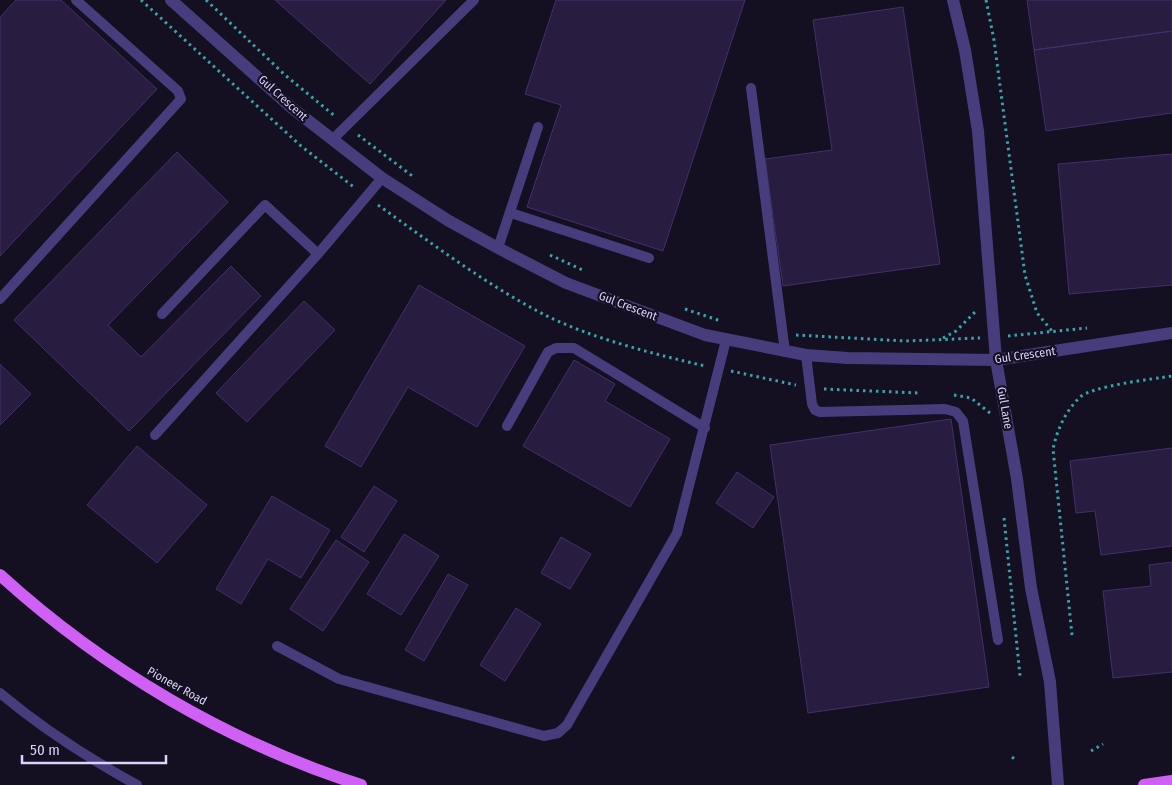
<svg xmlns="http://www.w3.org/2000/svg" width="1172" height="785" font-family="'Fira Sans Condensed',sans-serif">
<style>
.building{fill:#281c41;stroke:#43306b}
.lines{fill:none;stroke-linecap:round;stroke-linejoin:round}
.path{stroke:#37a5ab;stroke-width:3;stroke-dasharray:2.5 4;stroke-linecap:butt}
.lane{stroke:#473d7d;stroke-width:10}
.street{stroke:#473d7d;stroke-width:12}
.primary{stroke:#ce61f4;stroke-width:12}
.labels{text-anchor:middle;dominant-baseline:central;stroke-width:4.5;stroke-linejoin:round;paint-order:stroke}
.street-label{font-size:12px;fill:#dcd2fc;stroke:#140f21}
</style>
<rect width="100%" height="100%" fill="#140f21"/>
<path class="building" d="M16,0h45l96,89 -157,167v-239z
M275,0h171l-76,84z
M556,0h189l-82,251 -136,-44 34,-102 -36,-11z
M1027,0h145v31l-138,19z
M903,7l37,257 -157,22 -18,-127 67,-9 -19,-130z
M1172,31v82l-126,18 -12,-81z
M177,152l51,50 -120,123 33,32 90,-91 30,30 -132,135 -115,-111z
M1172,154v131l-103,9 -11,-130z
M419,285l106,61 -48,81 -69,-40 -47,80 -36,-21z
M304,301l31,29 -88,92 -31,-29z
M574,360l41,24 -10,17 65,38 -40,68 -107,-61z
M0,364l31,30 -31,31z
M951,419l38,268 -181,26 -38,-268z
M137,446l70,59 -50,58 -70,-58z
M1172,448v98l-71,9 -6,-44 -19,2 -6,-52z
M737,472l37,25 -21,31 -37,-25z
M374,486l23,15 -33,51 -23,-15z
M272,496l58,34 -29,48 -33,-19 -27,45 -25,-15z
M404,534l35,22 -38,59 -34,-21z
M561,537l30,17 -21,35 -29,-16z
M336,540l33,22 -46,69 -33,-22z
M1172,562v110l-59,6 -10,-87 48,-5 -2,-21z
M448,574l20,11 -44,76 -19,-11z
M516,608l25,16 -36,57 -25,-16z"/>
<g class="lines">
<path class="path" d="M141,0l160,146 54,42
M206,0l79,75 51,42
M986,0l8,40 31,235 12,38 15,18
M358,135l57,43
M378,205c53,38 106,78 165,109 47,24 111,40 162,52
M550,255l35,16
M685,309l36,12
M796,335l109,6 75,-3
M1008,336l79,-8
M943,338l13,-7 20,-20
M731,371l65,14
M824,389l94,4
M954,395l17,3 19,15
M1004,518l16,158
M1072,635l-19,-186c4,-19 12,-37 26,-51 11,-12 74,-19 93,-22
M1091,751l12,-7
M1012,757l5,4"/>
<path class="lane" d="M751,88l34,264
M332,140l142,-140
M511,213l138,45
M498,248l40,-121
M0,299l181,-200 -3,-8 -102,-91
M162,314l103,-109 53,49
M806,355l6,49 3,6 5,2 125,-3 11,3 7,9 35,219
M507,426l41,-74 8,-4h18l131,80
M155,435l163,-181 64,-76
M277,646l62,33 205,57 14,-3 9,-8 110,-192 49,-193
M0,693c43,36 88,65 137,92"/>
<path class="street" d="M171,0l121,108 90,70 67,43 49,27 68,35 139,52 101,20 42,3 148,2 176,-27
M953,0l12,50 13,81 18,229 21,119 14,109 19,94 8,103"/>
<path class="primary" d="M0,575c103,94 229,168 361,210
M1144,785l28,-4"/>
</g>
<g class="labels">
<g class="street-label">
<text transform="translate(283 98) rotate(42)">Gul Crescent</text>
<text transform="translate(628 306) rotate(21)">Gul Crescent</text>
<text transform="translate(1025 355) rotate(-8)">Gul Crescent</text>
<text transform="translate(1005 408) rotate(80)">Gul Lane</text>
<text transform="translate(177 686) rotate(29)">Pioneer Road</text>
</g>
</g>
<path d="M22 755v8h144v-8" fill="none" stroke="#dcd2fc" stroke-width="2.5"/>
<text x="30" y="755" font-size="15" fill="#dcd2fc" stroke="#140f21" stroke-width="4" paint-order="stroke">50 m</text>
</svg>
